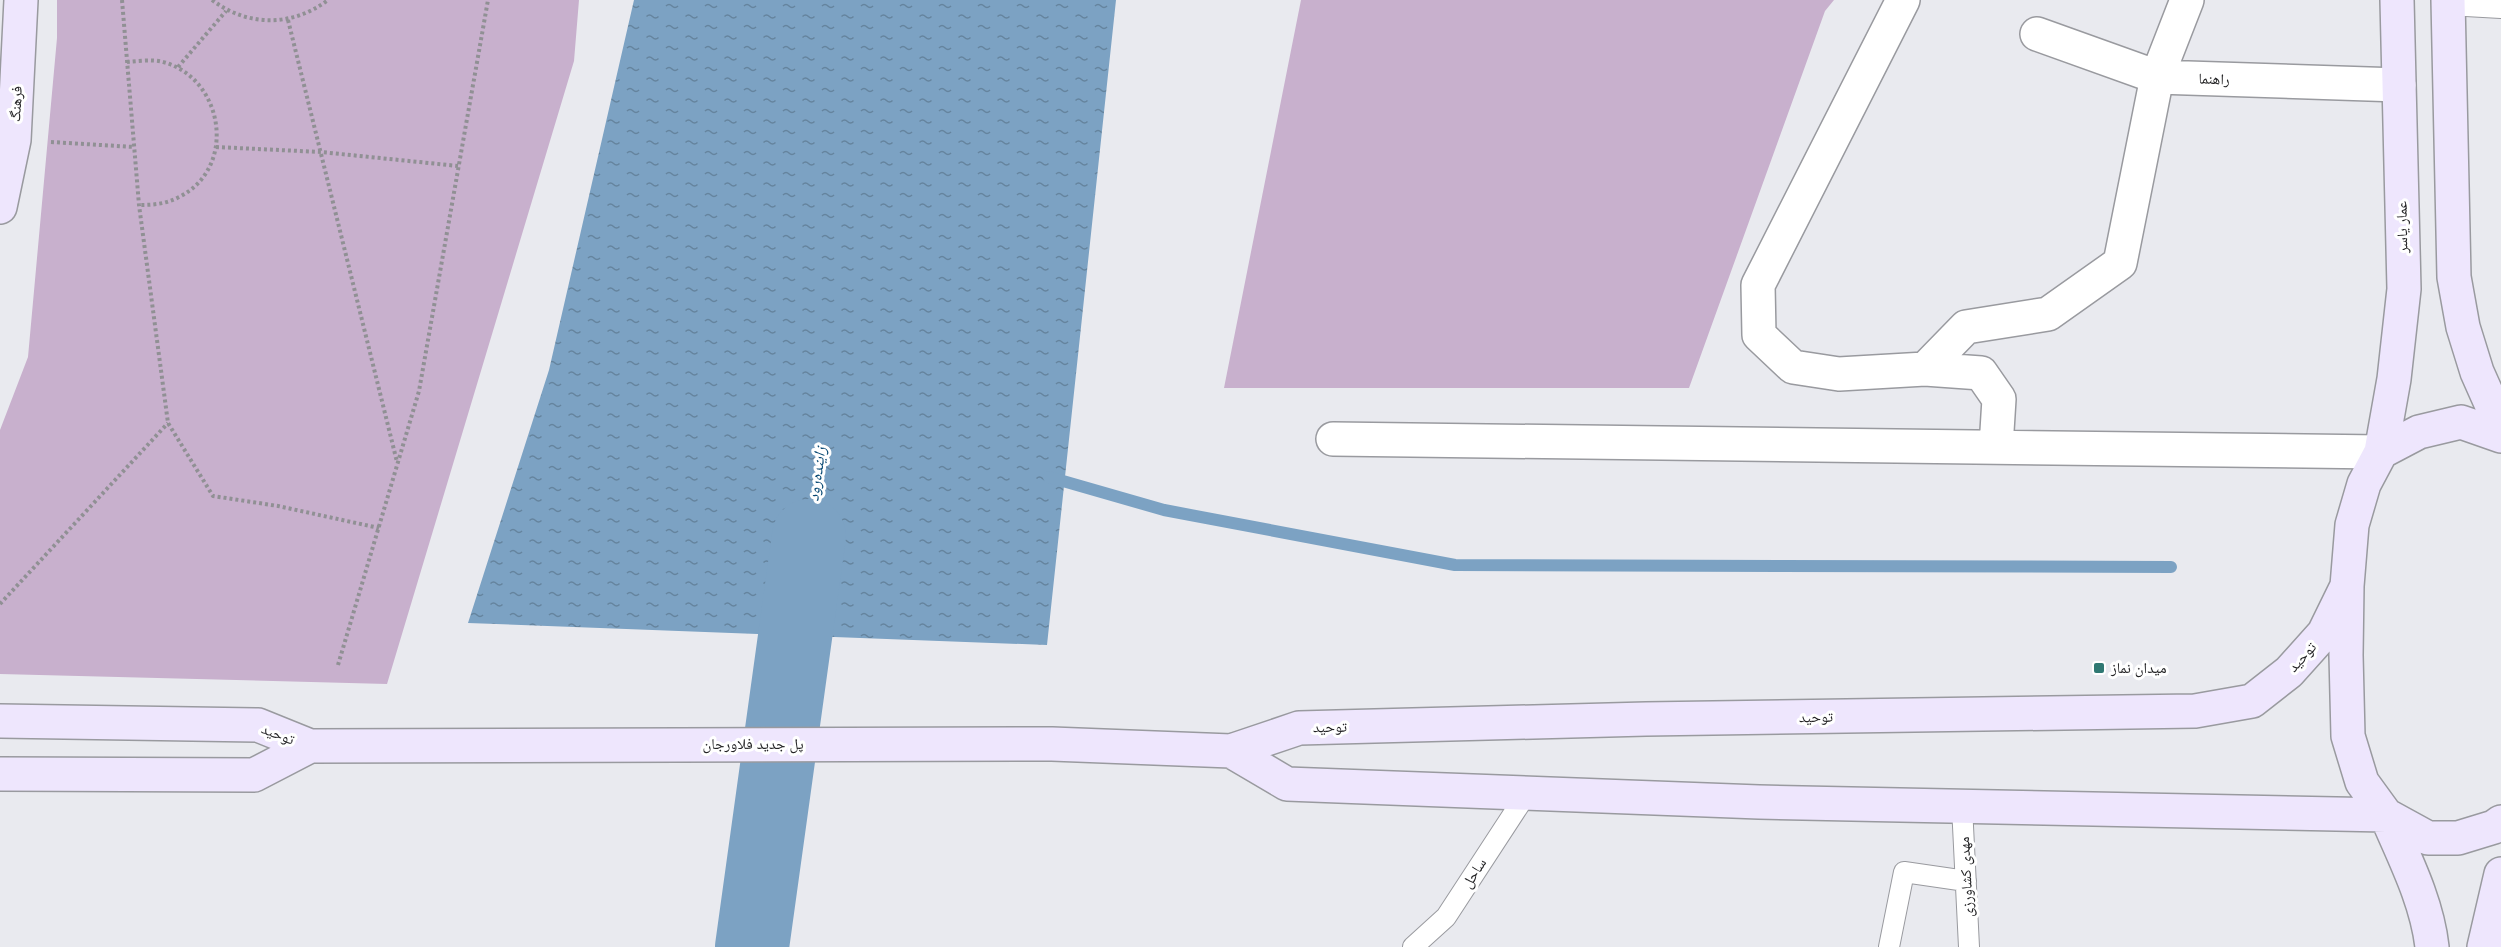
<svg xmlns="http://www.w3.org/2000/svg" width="2501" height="947" font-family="'Varela Round','Noto Naskh Arabic',sans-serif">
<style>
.green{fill:#c8b0cd}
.water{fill:url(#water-ripples)}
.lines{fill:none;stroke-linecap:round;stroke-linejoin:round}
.stream{stroke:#7ca2c3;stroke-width:12}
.river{stroke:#7ca2c3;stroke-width:74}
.lane-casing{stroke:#999a9f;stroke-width:22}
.street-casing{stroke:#999a9f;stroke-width:36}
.secondary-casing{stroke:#999a9f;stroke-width:36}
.path{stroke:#909094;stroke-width:4;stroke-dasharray:3 3;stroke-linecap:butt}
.lane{stroke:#fff;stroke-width:20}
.street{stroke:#fff;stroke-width:33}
.secondary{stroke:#eee6fd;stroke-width:33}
.poi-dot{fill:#2f7872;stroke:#fff;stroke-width:2}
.labels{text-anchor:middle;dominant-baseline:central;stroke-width:6;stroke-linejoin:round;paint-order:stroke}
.street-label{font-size:15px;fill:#232325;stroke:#fff}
.poi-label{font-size:15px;fill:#232325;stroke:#fff;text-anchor:start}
.water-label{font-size:16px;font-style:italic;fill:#084974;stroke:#fff}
</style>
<defs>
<pattern id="water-ripples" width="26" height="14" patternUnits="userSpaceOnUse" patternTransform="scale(1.5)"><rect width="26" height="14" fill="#7ca2c3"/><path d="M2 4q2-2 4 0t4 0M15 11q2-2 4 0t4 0" fill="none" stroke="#65849e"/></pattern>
</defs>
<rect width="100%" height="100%" fill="#e9eaef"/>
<path class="green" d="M57,0h522l-5,61 -187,623 -387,-10v-244l28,-73 29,-319z
M1301,0h533l-9,11 -136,377h-465z"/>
<path class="water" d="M634,0h482l-69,645 -579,-22 81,-253z"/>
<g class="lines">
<path class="stream" d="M1049,477l115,33 291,55 716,2"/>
<path class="river" d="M752,947l57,-411"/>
<defs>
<path id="lane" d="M2448,5l53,3
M1962,806l7,141
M1413,947l33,-30 81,-124
M1889,947l15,-75 62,9"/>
<path id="street" d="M1903,0l-145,285 1,50 34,32 46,7 86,-5 56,4 18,26 -3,48
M2037,34l120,43 242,8
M1925,369l41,-42 82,-13 72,-51 37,-186 30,-77
M1333,439l1048,13"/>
<path id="secondary" d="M2448,0l6,277 9,50 14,45 24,54
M0,207l14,-67 7,-140
M2501,436l-40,-14 -42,10 -38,20 -17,32 -12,41 -5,61 -1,69 2,81 14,46 24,33 42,23h30l36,-11 7,-5
M2381,452l13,-73 10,-90 -7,-289
M0,721l258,4 52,21 742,-2 179,7 68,-23 347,-9 549,-8 57,-10 37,-29 35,-39 23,-47
M1231,751l56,33 472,18 627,13
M0,774l254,1 56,-29
M2386,815c18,42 41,86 46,132
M2484,947l17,-73"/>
</defs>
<use href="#lane" class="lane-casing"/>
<use href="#street" class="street-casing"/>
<use href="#secondary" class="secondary-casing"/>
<path class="path" d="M122,0l17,205 29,218 45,73 65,10 101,22
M212,0c36,27 80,27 116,0
M288,20l109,442
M127,62c11,-1 25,-3 36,0 61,16 75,106 16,135 -13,7 -26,8 -40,8
M178,67l48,-56
M51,142l83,5
M216,147l105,5 137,14
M0,604l168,-181
M338,665l81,-274 69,-391"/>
<use href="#lane" class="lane"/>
<use href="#street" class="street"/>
<use href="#secondary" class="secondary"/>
</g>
<rect class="poi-dot" x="2093" y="662" width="12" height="12" rx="3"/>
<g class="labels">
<g class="street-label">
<text transform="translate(2214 79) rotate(2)">راهنما</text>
<text transform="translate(16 104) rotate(-87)">فرهنگ</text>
<text transform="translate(2402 227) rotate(-91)">عمار یاسر</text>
<text transform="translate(2302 657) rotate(-48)">توحید</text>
<text transform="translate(1816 717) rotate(-1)">توحید</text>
<text transform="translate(1330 727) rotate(-1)">توحید</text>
<text transform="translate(278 734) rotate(21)">توحید</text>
<text x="753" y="744">پل جدید فلاورجان</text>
<text transform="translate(1474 873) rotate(-57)">ساحل</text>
<text transform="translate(1966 877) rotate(-93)">مهدی کشاورزی</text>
</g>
<g class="poi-label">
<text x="2111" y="668">میدان نماز</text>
</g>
<g class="water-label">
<text transform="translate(817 474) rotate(-82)">زاینده‌رود</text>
</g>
</g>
</svg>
